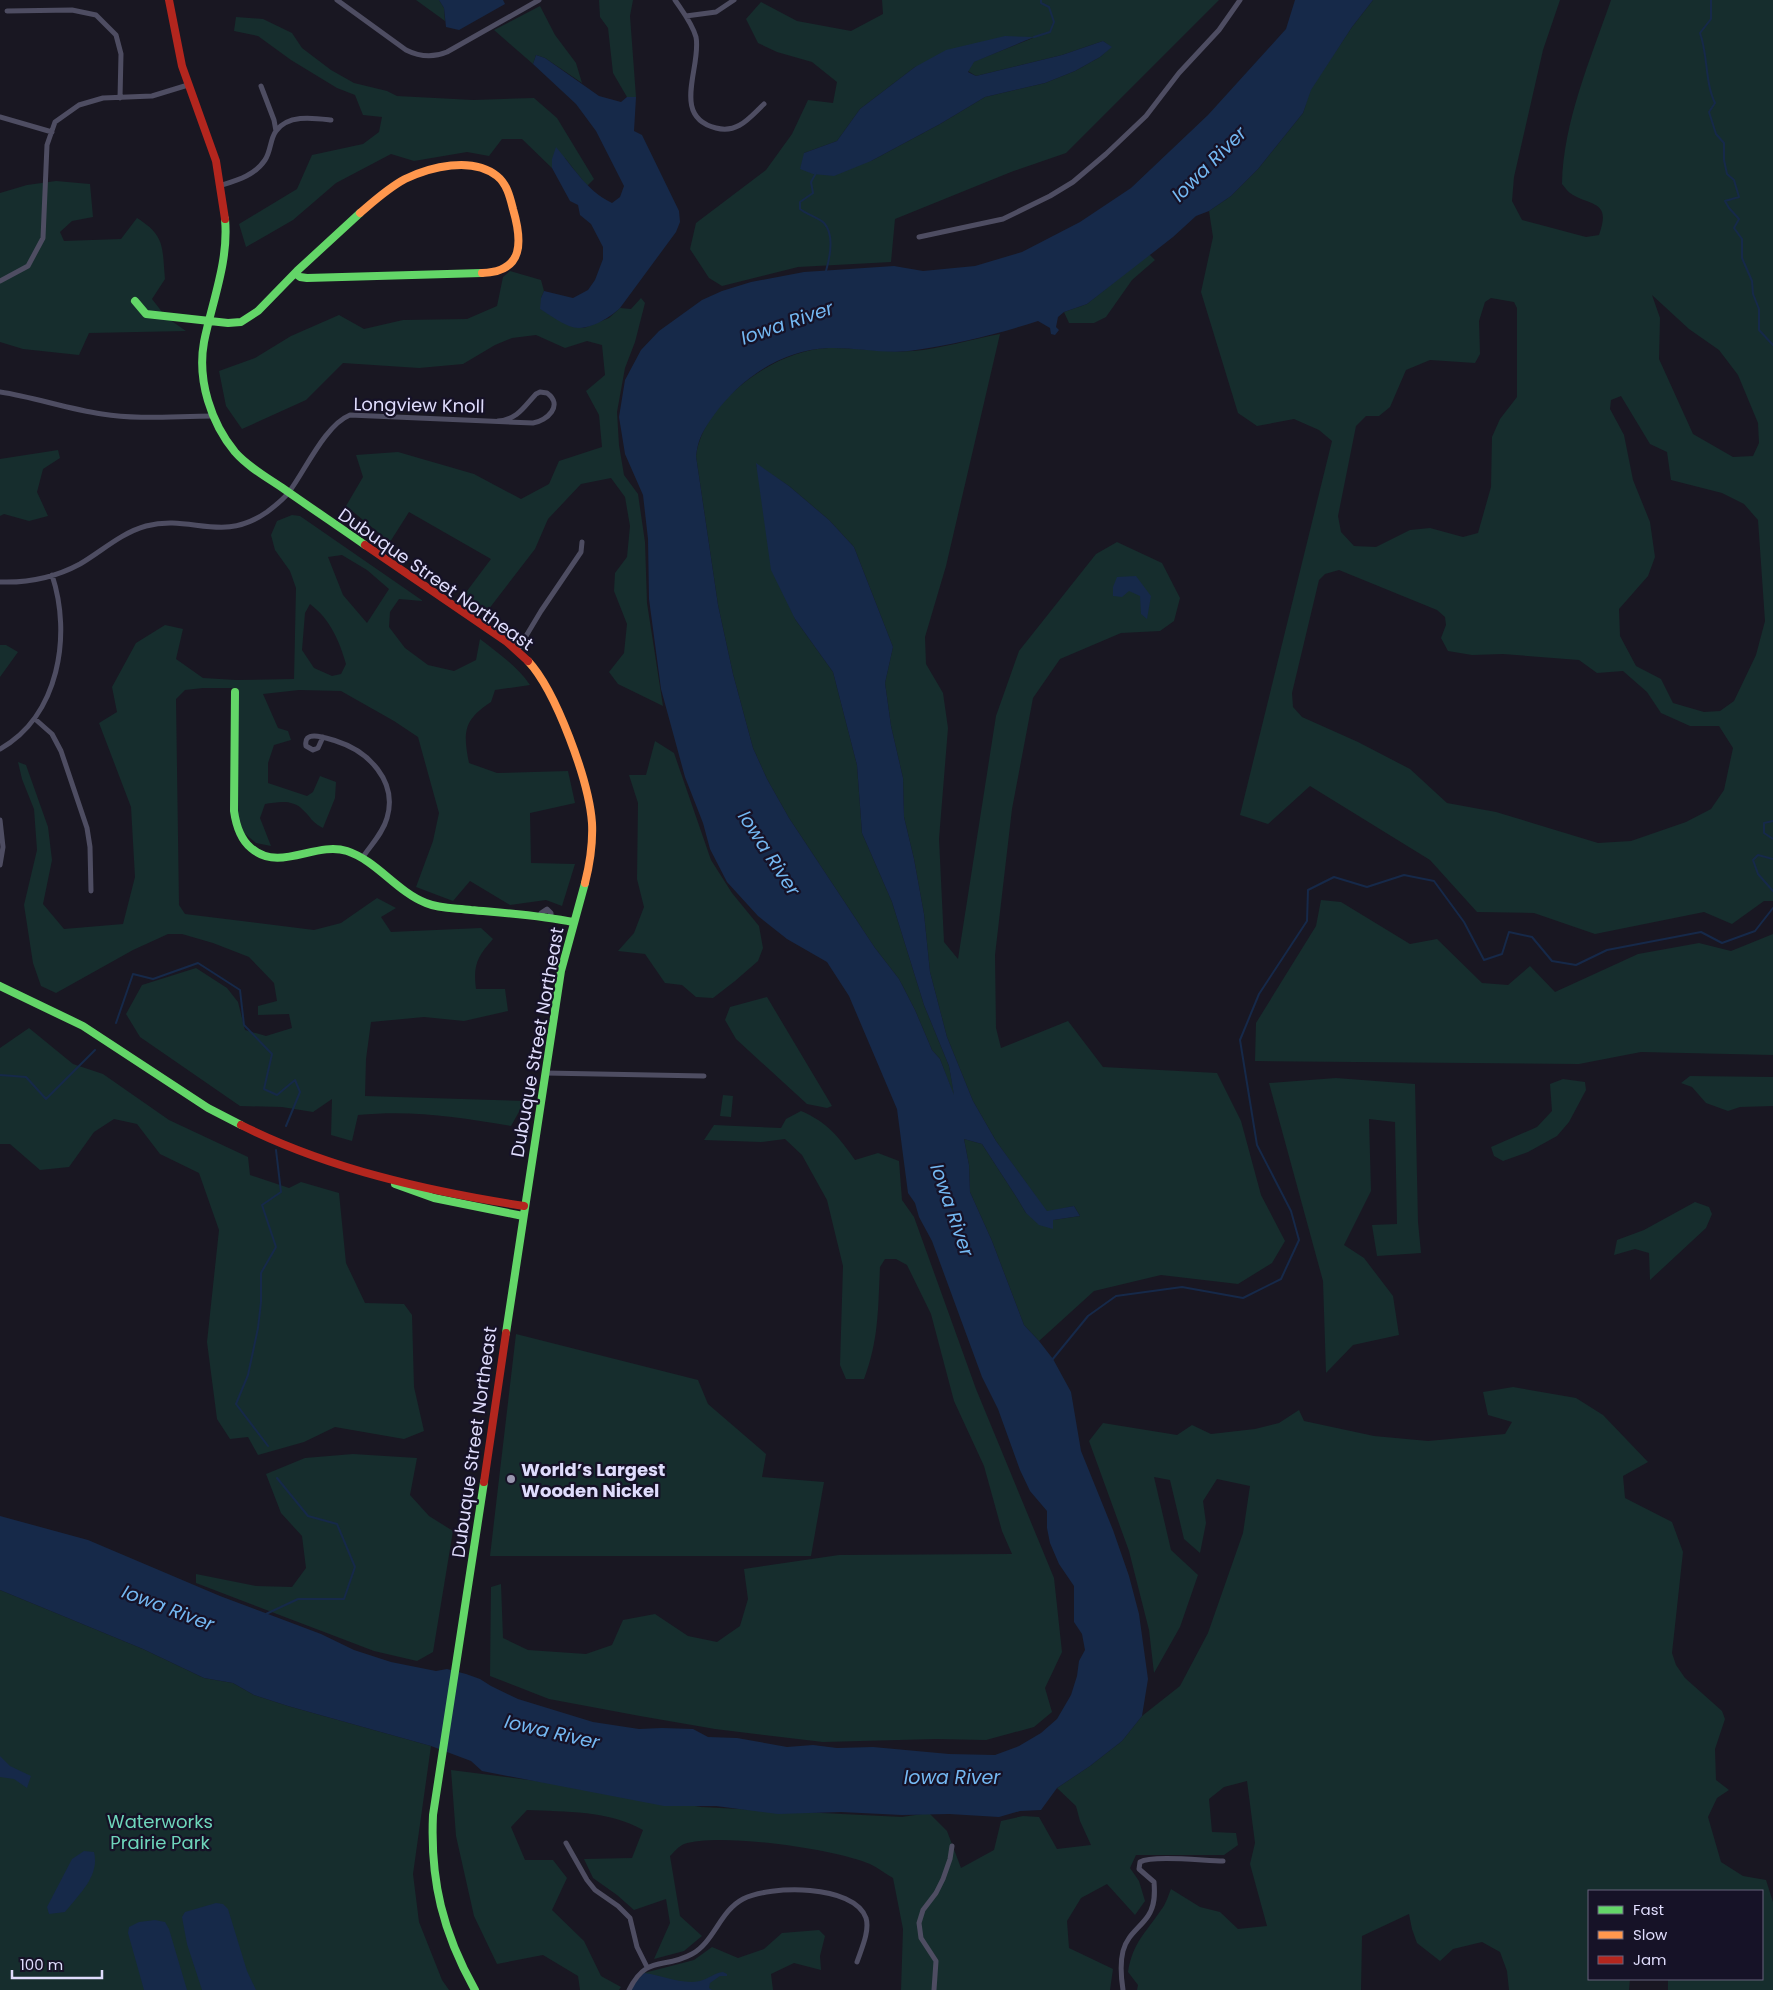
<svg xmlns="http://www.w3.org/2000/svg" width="1773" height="1990" font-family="Poppins,sans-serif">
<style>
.green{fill:#162d2d;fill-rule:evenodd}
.water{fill:#162949}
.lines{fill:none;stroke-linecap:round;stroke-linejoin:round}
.stream{stroke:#162949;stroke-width:2}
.street{stroke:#4e4d62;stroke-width:5}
.fast{stroke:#63d668;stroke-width:8}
.slow{stroke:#ff974d;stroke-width:8}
.jam{stroke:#b3261e;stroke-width:8}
.poi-dot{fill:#9a97b0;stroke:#161227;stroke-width:2}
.labels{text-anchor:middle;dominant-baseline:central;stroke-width:4.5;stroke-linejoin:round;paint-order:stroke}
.street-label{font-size:18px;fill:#dfdcfc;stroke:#161227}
.poi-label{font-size:18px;font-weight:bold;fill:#dfdcfc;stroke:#161227;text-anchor:start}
.park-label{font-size:18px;fill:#6ed6bb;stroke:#161227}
.water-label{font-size:19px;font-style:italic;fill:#74b8f2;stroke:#161227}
</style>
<rect width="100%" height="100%" fill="#191722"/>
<path class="green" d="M416,0h23l5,8 1,13z
M599,0h34l-3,16 6,81h-9l-14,-24 -5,-45 -8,-11z
M882,0h337l-153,153 -55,19 -116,47 -4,43 -93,5 -76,19 -13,-8 -19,-29 6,-26 70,-53 26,-36 16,-34 25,3 4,-21 -25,-20 -35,-10 -19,-9 -12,-24 15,-17 36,19 54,10 32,-17zM1033,38l-60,24 -5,9 8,5 86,-21 41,-14 8,6 -11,10 -25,14 -30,12 -60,14 -45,27 -69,37 -67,-8 33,-12 23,-32 55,-42z
M1373,0h187l-17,50 -29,127 -2,24 10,19 64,17 13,-2c13,-36 -9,-28 -29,-42 -3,-2 -6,-7 -8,-9 1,-62 29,-126 49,-184h162v901h-9l-32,23 -28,-12 -109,22 -61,-21 -57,-1 -47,-52 -120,-74 -42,38 -28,-9 92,-374 -13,-11 -25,-11 -37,7 -19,-13 -37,-121 12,-55 -4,-26 22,-15 27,-27 45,-56 7,-23 42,-63zM1652,295l37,34 30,21 19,25 20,48 1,20 -6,13 -20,1 -40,-23 -34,-75 1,-41zM1491,298l23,4 3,6v89l-17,22 -8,18 -1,50 -13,46 -15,4 -33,-9 -20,2 -34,17 -22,-1 -13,-14 -3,-16 18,-90 10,-10h13l11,-9 16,-37 24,-10 45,3 5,-9 -1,-33 6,-19zM1621,396l29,48 17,8 4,28 51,13 22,11 14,16 7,101 -9,34 -22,46 -14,10 -16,1 -31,-9 -12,-24 -25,-13 -16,-30 -1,-27 29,-33 7,-19 -5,-35 -17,-42 -9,-45 -14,-26 1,-9zM1339,570l98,40 8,7 1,8 -5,13 7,13 24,4 31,-1 76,6 18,13 26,-2 24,21 14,21 29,13h29l14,22 -9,42 -13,19 -25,13 -55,19 -33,2 -102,-31 -49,-9 -37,-34 -52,-27 -56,-25 -9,-10 -1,-14 27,-113 6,-6z
M540,6l15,29 21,28 6,20 -37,-25 -9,-3 -3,9 -39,-34z
M236,17l27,2 29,14 10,15 29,22 23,13 33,8 10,5 76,4 61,-2 23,20 37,61 -7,7 -22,-28 -13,1v9l-30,-29h-20l-13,17 -22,-4 -53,9 -23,-7 -55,29 -43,37 -47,27 -7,-23 58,-35 15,-34 51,-11 16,-12 3,-15 -19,-2 -8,-20 -18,-7 -46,-28 -33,-24 -24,-5z
M56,181l34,3 3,33 -21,4 -12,11 4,9 57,-2 16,-21c29,18 25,30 28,61l-13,20 14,18 20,14 -97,2 -10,22 -56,-6 -23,-7v-149l27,-8z
M1149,254l6,6 -23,20 -26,37 -12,6h-25l-5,-11 23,-8z
M510,271l31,9 3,11 -3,7v11l14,9 29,10 25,-10 11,-10 11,1 10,-11 4,5 -10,39 -10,26 -8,44 2,33 5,30 14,19 7,48 2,61 16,103 -45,-22 -9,-12 15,-19 3,-29 -13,-33 1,-18 12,-16 3,-31 -5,-29 -14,-19 -30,6 -33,35 -13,30 -50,65 -24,-15 30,-40 -82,-47 -19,30 -44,-36 17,-29 -7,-22 42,-3 76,22 47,25 28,-15 10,-23 43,-14 -3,-32 -13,-24 19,-16 -3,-30 -15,-4 -22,7 -29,-13 -24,3 -17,7 -32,19 -44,4 -76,-5 -37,37 -64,29 -16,-23 -7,-35 36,-13 36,-22 48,-21 25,14 39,-9 64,-1 30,-13 6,-29z
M1000,334l-54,232 -21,71 1,27 17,29 5,35 -9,111 5,103 14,17 38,-243 23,-65 77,-97 21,-12 45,21 18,35 -6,23 -14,10 -39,2 -61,26 -27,39 -21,111 -17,146 1,73 5,20 67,-27 35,46 114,6 24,48 20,74 24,46 -13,22 -34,21 -77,-9 -67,16 -55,50 -15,-16 -32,-84 -22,-49 -1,-27 -5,-26 18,5 35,54 9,15 27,15v-8l27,-4 -6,-10 -27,6 -51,-71 -23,-40 -26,-64 -17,-65 -6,-58 -10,-55 -10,-42 -1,-39 -12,-52 -6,-43 8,-36 -39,-100 -25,-27 -40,-34 -33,-22 39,155 38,53 24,93 5,68 30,69 32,103 25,61 6,33 -15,-40 -8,-9 -17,-40 -16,-31 -24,-31 -86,-130 -22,-39 -14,-31 -20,-74 -15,-69 -22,-149c7,-55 80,-107 133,-108 28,-1 56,5 84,3 26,-2 60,-12 87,-17z
M58,450l2,8 -17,11 -6,23 11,24 -19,5 -25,-7 -4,2v-57z
M292,515l8,1 123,85 -24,-2 -9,13 -1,15 16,21 23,17 26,6 22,-11 4,-21c18,14 37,27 50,46l-35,5 -4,12c-28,18 -28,31 -22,61l28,10 71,-2 7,32 -45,10 1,50 44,1 -13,42 -16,-6 -36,5 -40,-24 -17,20 -37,-14 17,-46 6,-28 -21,-76 -24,-16 -53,-30 -42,-1 -36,4 15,34 10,3 3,9 -17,5 -6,18v20l39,13 6,-4 7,-16 16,6 -1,16 -12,30c-13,-7 -11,-10 -20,-18 -10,-11 -25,-8 -38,-6l-5,14 11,28 -15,-3 -12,-10 -7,-21 1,-124h-35l-18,2 -9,9 3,206 6,9 129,16 27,-7 36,-25 19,10 -15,9 10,15 90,-4 12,11c-16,18 -20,26 -17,50h29l3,22 -44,10 -40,-4 -53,5 -5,37 -1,37 160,5 -14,25c-54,-9 -97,-16 -153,-11l-6,26 -21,-6 1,-36 -19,13 -31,-5 -42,-1 -100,-69 -14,-23 16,-29 54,-17 31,20 11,14 7,28 21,6 26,-8 -3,-14 -31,1v-9l19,-5 -3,-18 -25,-26 -36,-14 -31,-9h-14l-35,16 -77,43 -15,-7 -8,-23 -9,-58 13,-55 -3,-41 -12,-30 -4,-17 8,3 22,62 4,33 -9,44 21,25 59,-5 12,-47 -4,-70 -32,-84 18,-11 -5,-25 24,-44 29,-18 18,4 -7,30 27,19 33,2 58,-1 2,-91 -6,-17 -15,-21 -4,-15 6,-14zM342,555l25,15 22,19 -22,34 -24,-28 -15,-38zM310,604c20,15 29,36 36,60l-5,10 -9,2 -18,-8 -12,-18 3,-37z
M0,645h6l12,7 -18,25z
M655,741l19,12 37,107 21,33 27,33 4,22 -5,13 -23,20 -22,17 -17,-1 -14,-12 -17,-2 -20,-29 -27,-3 16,-18 10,-26 -7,-28 1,-76 -9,-28h17z
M1321,900l20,2 69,42 27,-5 45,44 26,2 22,-19 25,26 83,-38 61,-11 32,8 42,-17v121l-132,-3 -62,12 -324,-3 1,-38 60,-97z
M767,997l65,109 -5,2 -20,-4 -71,-65 -11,-19 5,-13z
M29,1028l44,36 30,10 66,46 79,37 2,18 39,13 12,-6 38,11 7,70 19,40 39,1 8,11 2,72 10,44 -20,8 -69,-12 -31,15 -46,13 -10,-18 -18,2 -13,-20 -10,-77 12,-112 -20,-57 -39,-19 -23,-30 -23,-5 -20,13 -25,35 -29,3 -30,-26h-10v-96z
M1690,1076l83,1v29l-33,1 -12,4 -22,-8 -14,-16 -11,-4z
M1336,1078l79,6 3,138 3,31 -44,3 -5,-31 25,-1 -2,-102 -26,-3 2,72 -27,54 20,13 29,38 6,39 -46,10 -27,28 -3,-92 -54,-198z
M1563,1079l22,3 1,8 -17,32 -12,14 -29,16 -25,9 -9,-5 -3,-9 46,-20 15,-16 -2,-27z
M723,1095l10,1 -2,21 -11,-1z
M801,1111c26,11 38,26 54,49l23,-7 21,8 3,39 12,17 62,172 78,189 8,74 -17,36 7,24 -18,15 -48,13 -50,-1 -113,3 -108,-13 -75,-13 -91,-17 -59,-23 1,-89 10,-3 2,54 25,12 58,4 26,-9 11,-25 32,-6 33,22 29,6 23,-16 8,-27 -4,-30 95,-14 173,-1 -10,-23 -18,-65 -30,-65 -23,-87 -24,-49 -11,-6h-11l-5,8c-2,41 -1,73 -16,112h-18l-6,-14 3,-99 -16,-66 -25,-45 -17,-16 -24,3 -57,-2 10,-15 67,3 5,-9z
M1695,1202l14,5 3,7 -6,14 -56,52 -1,-27 -14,-4 -21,6 3,-15 27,-10z
M516,1334l182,46 10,24 58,50 -4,23 62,5 -13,74h-321z
M1513,1387l63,11 27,17 45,47 -25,14 2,22 47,24 11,30 -11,101 4,12 9,13 37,33 3,8 -10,30 1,31 13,10 -12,8 -9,19 13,45 22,14 23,4 7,22v88h-105v-11h94v-88h-173v88h41l-1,11h-120l-2,-19 -7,-19 -18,-10 -29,7 -13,12 -23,-18 -5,-14 -3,-15 -47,22 -1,54h-224l1,-5 -10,-13c5,-30 17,-38 33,-62 5,-6 7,-14 10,-21l29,18 20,5 18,17 29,-3 -17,-62 5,-21 -8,-62 -23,6 -15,12 3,33 24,1 2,12 -14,10h-88l-6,13 9,13 6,20 -10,14 -28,-31 -26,14 -14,23 2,27 44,21 -3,21h-209l2,-61 -10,-51c-7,-4 -15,-10 -23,-14 -34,-15 -151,-32 -186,-20 -5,2 -10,8 -14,12l10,60 22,20 -18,15 -30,8 16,-36 -4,-24 -32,11 -17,-15 -24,-17 -9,-19 48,-1 11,-28c-35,-20 -77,-18 -116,-20l-16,17 14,33h28l14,18 -15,32 32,31 17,35 20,11 -2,3h-39l-2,-14 -35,-21 -46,9 -23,-48 -18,-80 -5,-66 109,14 141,23 201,10 27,-4 18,18 14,37 33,-18 7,-29 22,-5 16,1 18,32 34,-4 -11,-24 -4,-15 -19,-18 33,-22 32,-25 20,-25 38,-30 28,-53 35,-100 7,-47 -33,-7 -14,22 3,22 -6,30 -16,-14 -14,-59 -16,-3 17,73 27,25 -18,52 -26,46 -5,-43 -20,-79 -40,-110 14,-18 74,12 15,-10 19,9 44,-5 24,-6 20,-13 5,11 70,15 54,5 77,-7 7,-12 -24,-7 -5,-23z
M353,1454l64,4 -7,37 19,21 24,15 -20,121 -16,9 -43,-10 -178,-68v-9l60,12 36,1 14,-19 -4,-32 -21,-23 -15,-39 39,-16z
M0,1590l143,59 61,29 29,5 21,12 34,11 143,40 -18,128 6,48 23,58 7,10h-449z
M819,1930l6,6 -5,20 1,14 -27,-7 -23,11 2,16h-137l8,-17 50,-13 18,-13 26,11 26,-9 18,-16z"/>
<path class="water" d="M439,0h64l2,4 -46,26 -13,-3 -2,-19z
M1295,0h78l-21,27 -41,63 -8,23 -45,56 -27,27 -22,15 -13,5 -23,21 -86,67 -23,8 -6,5 -2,10 3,3 -4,5 -4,-1 -1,-6 -12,-7c-40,13 -81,23 -122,29 -29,5 -59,-3 -88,-2 -46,2 -87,30 -114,67 -10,14 -16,23 -18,41l22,149 15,69 20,74 14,31 22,39 86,130 24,31 16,31 17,40 8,9 14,36 -5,-29 -25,-61 -32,-103 -30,-69 -5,-68 -24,-93 -38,-53 -24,-49 -15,-107 33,23 40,34 25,27 39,100 -8,36 6,43 12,52 1,39 10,42 10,55 6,58 17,65 26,64 23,40 51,70 27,-5 6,10 -27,4v9l-14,-4 -13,-12 -9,-15 -35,-54 -18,-5 5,26 1,27 22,49 32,84 15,16 14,18 18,33 10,59 32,79 16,46 10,38 9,65 -6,37 -20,25 -32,25 -33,22 -16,22 -21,1 -21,6 -50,-3 -47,1 -61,-3 -63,2 -62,-8h-52l-182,-35 -11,-10 -40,-15 -143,-40 -34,-11 -21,-12 -29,-5 -61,-29 -143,-59v-74l88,24 132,56 101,38 33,16 37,12 45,9 11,-2 19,5 14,5 11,7 27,13 75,23 46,7 23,-1 31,1 15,8 29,1 50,9 26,-2 24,3 36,-1 76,7 46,1 24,-9 22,-13 16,-14 14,-24 6,-19 2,-15 6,-11 -3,-16 -8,-12v-36l-15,-22 -9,-21 -3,-15v-17l-17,-20 -10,-21 -22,-61 -16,-32 -50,-136 -13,-24 -4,-14 -7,-10 -11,-84 -48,-113 -22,-34 -40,-23 -29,-23 -31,-34 -17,-33 -7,-26 -18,-46 -24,-88 -12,-90 -1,-60 -5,-44 -18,-41 -6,-37 6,-37 16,-30 18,-19 43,-31 20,-9 29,-9 53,-10 90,-6 29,5 52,-5 47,-14 58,-30 51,-34 77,-73 78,-86z
M1005,36l29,1 -60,25 -6,10 8,4 86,-21 41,-14 9,6 -12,10 -25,14 -30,12 -60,14 -45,27 -69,37 -37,15 -21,-2 -13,-5 4,-16 33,-12 23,-32 55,-42 31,-17z
M536,55l9,3 54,38 22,6 6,-5h9l-2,34 8,4 37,76 1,11 -4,10 -56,76c-12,11 -34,25 -51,18 -10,-4 -19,-11 -29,-17l1,-11 3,-7 29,7 15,-8 7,-10 8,-21v-12l-12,-23 -11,-9 -2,-10 -8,-4 -18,-33v-9l4,-12c18,21 31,44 56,56l8,-6 4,-11 -28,-55 -20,-27 -43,-40z
M1136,576l15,20 -4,23 -6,-5 -1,-18 -11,-5 -7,6 -9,-1v-9l4,-10z
M0,1756l10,10 21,10 -4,12 -13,-9 -14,-2z
M84,1851l10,1c6,24 -15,42 -29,60l-16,2 -2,-7 25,-48z
M216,1903l7,1 5,5 19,62 9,19h-54l-15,-46 -5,-27 3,-5z
M155,1920l10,2 4,7 18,61h-43l-16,-57 1,-6 10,-5z
M723,1972l4,2v2h-7l-10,7 -1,5 3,2h-81l5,-9 8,-8c17,2 38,12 56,8 8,-2 14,-8 23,-9z"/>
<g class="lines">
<path class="stream" d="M1711,0v19l-11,14c8,22 5,50 15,70l-6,9 7,22 8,9v17l3,14 7,6 5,17 -14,4 4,7 10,11 -5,9 8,11v19l10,23 1,13 6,15v21l14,15
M1034,37l16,-5 4,-10 -5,-15 -8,-4v-3
M816,173l-5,9 2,11 -13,9v7c6,5 19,9 24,14 11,12 6,34 2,48
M1773,821l-9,2v10l9,6
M1773,859l-15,-4 -5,5 5,14 15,17
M116,1023l17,-49 20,5 45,-16 42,27 4,35 28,29 -8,35 13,6 18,-15 5,12 -14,34
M0,1075l26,2 20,22 49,-49
M1052,1360l36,-44 28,-20 66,-9 61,11 38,-19 18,-39 -8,-29 -34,-66 -17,-105 19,-46 48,-73 1,-31 26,-13 33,10 37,-12 30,6 30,41 20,38 18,-6 7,-22 23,5 20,24 24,4 31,-15 94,-18 21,11 33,-12 18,-23
M268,1446l-32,-42 12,-29 10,-47 3,-26v-29l15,-26 -14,-42 19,-13 -5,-42
M266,1614l32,-15h46l11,-32 -18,-43 -29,-8 -31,-38"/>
<path class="street" d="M337,0l69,50c14,7 27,8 41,2l92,-52
M675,0c8,12 17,23 21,37 6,29 -26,80 20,91 22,6 34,-11 48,-24
M7,11l65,-1 24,5 20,20 5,19 -1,44
M686,16l30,-4 18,-12
M261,86l13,34 2,11
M0,117l52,15
M222,185c16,-5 33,-10 43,-25 6,-9 5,-21 11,-29 12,-17 38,-13 55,-11
M919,237l84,-18 47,-23 23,-14 33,-28 40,-38 33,-43 40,-43 21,-30
M0,281l28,-15 15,-28 4,-93 8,-23 24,-17 24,-7 49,-2 36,-11
M0,392c34,5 67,17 102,22 37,6 73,2 111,2
M0,582c28,1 56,-5 80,-18 22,-13 41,-31 66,-38 46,-12 75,18 121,-14 8,-6 16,-12 22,-20 16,-21 36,-67 61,-77l183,8c14,-2 31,-18 14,-30l-7,-1 -4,2c-13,14 -18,25 -38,27
M517,651l24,-40 40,-59 1,-10
M35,719l17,15 9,17 26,77 3,19 1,44
M323,737l-5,11 -5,2 -7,-4c-3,-17 20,-8 30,-5 32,10 62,40 51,77 -4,15 -16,27 -24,39
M0,749c59,-33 72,-114 52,-174
M0,820l3,27 -3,18
M539,917l2,-4 6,-4 4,4v5
M545,1073l159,3
M566,1843l21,37 8,10 23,16 12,12 7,29 10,20
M629,1990c18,-36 34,-20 63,-36 22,-12 28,-43 51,-55 27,-14 111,-15 123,19 4,13 -5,32 -9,44
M934,1990l2,-29 -15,-23 -2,-15 4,-13 13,-17 7,-14 7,-20 2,-13
M1123,1990c-2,-13 -3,-27 0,-39 4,-16 17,-23 25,-35 7,-10 7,-22 6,-34l-15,-13 1,-7c13,-7 65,-1 83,-1"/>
<path class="fast" d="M225,219c4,42 -13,83 -21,123 -7,38 7,81 31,110 13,15 33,26 49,37 27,19 54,37 81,56
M295,273l5,4 7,1 175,-5
M135,301l11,13 82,9 13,-1 17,-11 39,-40 63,-58
M235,692l-1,119c2,14 6,28 17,37 29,25 64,-7 96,3 30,10 49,40 79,52 14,6 30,5 45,7 34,3 69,5 102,12
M0,986l83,40 125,82 33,17
M395,1184l39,14 89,18
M506,1333l55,-362 24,-88
M475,1990c-32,-57 -45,-109 -42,-175l51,-333"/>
<path class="slow" d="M360,213c14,-12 28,-25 45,-34 25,-12 67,-23 92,-3 10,8 13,21 16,33 9,31 12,63 -31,64
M528,661c28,30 61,120 64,162 1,20 -2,40 -7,60"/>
<path class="jam" d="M169,0l13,66 34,95 9,58
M365,545l142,97 21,19
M241,1125c88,44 186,66 283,81
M484,1482l22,-149"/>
</g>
<circle class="poi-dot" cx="511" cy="1479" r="5"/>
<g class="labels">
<g class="street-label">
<text transform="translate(419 405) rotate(1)">Longview Knoll</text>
<text transform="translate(436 579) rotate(35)">Dubuque Street Northeast</text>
<text transform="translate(537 1042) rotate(-80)">Dubuque Street Northeast</text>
<text transform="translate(474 1442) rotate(-82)">Dubuque Street Northeast</text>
</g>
<g class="poi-label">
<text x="521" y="1469">World’s Largest<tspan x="521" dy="21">Wooden Nickel</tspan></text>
</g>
<g class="park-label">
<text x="160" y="1821">Waterworks<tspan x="160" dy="21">Prairie Park</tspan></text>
</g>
<g class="water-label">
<text transform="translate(1209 164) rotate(-45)">Iowa River</text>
<text transform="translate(787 323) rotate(-19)">Iowa River</text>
<text transform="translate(769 853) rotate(57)">Iowa River</text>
<text transform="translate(952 1210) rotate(71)">Iowa River</text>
<text transform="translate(168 1608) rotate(21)">Iowa River</text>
<text transform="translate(552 1732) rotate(13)">Iowa River</text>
<text x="952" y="1777">Iowa River</text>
</g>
</g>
<rect x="1588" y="1890" width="175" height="90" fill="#161227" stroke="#66637c"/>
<rect x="1598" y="1906" width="25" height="8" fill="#63d668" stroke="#66637c"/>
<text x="1633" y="1915" font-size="15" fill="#dfdcfc">Fast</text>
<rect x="1598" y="1931" width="25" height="8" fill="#ff974d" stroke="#66637c"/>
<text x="1633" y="1940" font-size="15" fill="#dfdcfc">Slow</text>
<rect x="1598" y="1956" width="25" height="8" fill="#b3261e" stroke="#66637c"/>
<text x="1633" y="1965" font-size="15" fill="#dfdcfc">Jam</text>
<path d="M12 1970v8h90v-8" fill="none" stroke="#dfdcfc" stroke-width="2.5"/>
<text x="20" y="1970" font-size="15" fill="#dfdcfc" stroke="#161227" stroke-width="4" paint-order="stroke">100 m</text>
</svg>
